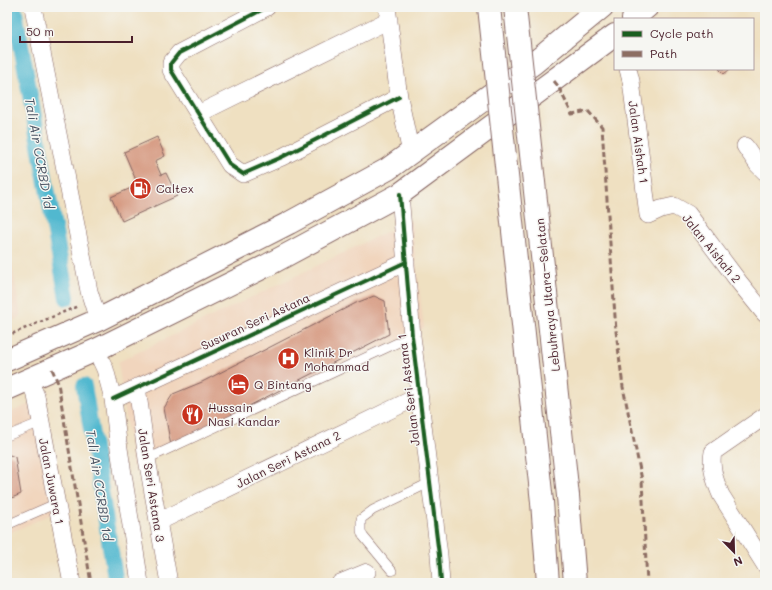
<svg xmlns="http://www.w3.org/2000/svg" width="772" height="590" font-family="Mali,sans-serif">
<style>
.built{fill:#f1d5bd}
.lines{fill:none;stroke-linecap:round;stroke-linejoin:round}
.canal{stroke:#51b8cf;stroke-width:16}
.building{fill:#d69980}
.service-casing{stroke:#846360;stroke-width:10}
.minor-casing{stroke:#846360;stroke-width:18}
.trunk-casing{stroke:#846360;stroke-width:24}
.motorway-casing{stroke:#846360;stroke-width:24}
.path{stroke:#846360;stroke-width:2.5;stroke-dasharray:3 3;stroke-linecap:butt}
.service{stroke:#fff;stroke-width:9}
.minor{stroke:#fff;stroke-width:17}
.trunk{stroke:#fff;stroke-width:22}
.motorway{stroke:#fff;stroke-width:22}
.motorway-bridge-casing{stroke:#846360;stroke-width:24;stroke-linecap:butt}
.motorway-bridge{stroke:#fff;stroke-width:22}
.quiet{stroke:#8d6e63;stroke-width:3;stroke-dasharray:6 3;stroke-linecap:butt}
.cycleway-casing{stroke:#f6f6f2;stroke-width:6}
.cycleway{stroke:#1b5e20;stroke-width:4}
.labels{text-anchor:middle;dominant-baseline:central;stroke-width:3;stroke-linejoin:round;paint-order:stroke}
.street-label{font-size:12px;fill:#4a1f2b;stroke:#f6f6f2}
.poi-label{font-size:12px;fill:#4a1f2b;stroke:#f6f6f2;text-anchor:start}
.water-label{font-size:13px;font-style:italic;fill:#4c5564;stroke:#f6f6f2}
</style>
<rect width="100%" height="100%" fill="#f6f6f2"/>
<filter id="ink" filterUnits="userSpaceOnUse"><feTurbulence type="fractalNoise" baseFrequency=".025" numOctaves="2"/><feDisplacementMap in="SourceGraphic" scale="8" xChannelSelector="R" yChannelSelector="G"/><feConvolveMatrix kernelMatrix="1 2 1 2 8 2 1 2 1" color-interpolation-filters="sRGB"/></filter>
<filter id="wash" filterUnits="userSpaceOnUse"><feTurbulence type="fractalNoise" baseFrequency=".012" numOctaves="4" result="noise"/><feDisplacementMap in="SourceGraphic" scale="16" xChannelSelector="R" yChannelSelector="G"/><feGaussianBlur stdDeviation="0.9" result="paint"/><feColorMatrix in="noise" values="0 0 0 0 0 0 0 0 0 0 0 0 0 0 0 0 0 1.4 0 .05"/><feComposite in="paint" operator="in"/></filter>
<g filter="url(#wash)">
<rect width="100%" height="100%" fill="#efe0c1"/>
<path class="built" d="M411,220l13,108 -291,139 -15,-105z
M7,234l14,83 -14,6z
M41,399l24,109 -58,26v-120z"/>
<g class="lines">
<path class="canal" d="M14,7l53,291
M84,386l32,197"/>
</g>
<g id="blocks">
<path class="building" d="M719,69h11l-6,5z
M157,137l8,19 -10,5 6,14 5,-2 11,23 -55,25 -11,-24 27,-12 -14,-33z
M374,296l11,5 4,33 -218,112 -7,-38 9,-14 29,-12 154,-79z
M7,454l8,3 6,37 -14,6z"/>
</g>
</g>
<g filter="url(#ink)">
<use href="#blocks" fill-opacity="0" stroke="#846360" stroke-width="1"/>
<g class="lines">
<defs>
<path id="service" d="M7,436l34,-14
M147,459l265,-123
M7,525l50,-22
M392,571l-29,-35 -2,-5v-12l12,-9 56,-27"/>
<path id="minor" d="M33,7l56,284 9,29
M267,7l-88,46 -8,10v7l59,95 13,9 39,-17 117,-60
M387,7l12,90 12,56
M628,69l3,12 17,134 13,-6 13,-3 14,8 51,68 26,32
M198,114l191,-94
M745,146l13,19 7,7
M400,194l12,142 27,219 2,28
M96,350l9,19 8,30 5,43 22,141
M29,380l7,16 5,26 31,161
M137,387l10,72 22,124
M113,399l293,-137
M765,416l-52,36c-3,15 2,29 8,43l44,70
M158,522l261,-126
M340,583l27,-11"/>
<path id="trunk" d="M633,19l14,-12
M7,360l91,-40 191,-97 99,-54 146,-106 68,-56
M7,389l89,-39 170,-84 134,-72 215,-159"/>
<path id="motorway" d="M568,496l7,87
M542,502l6,81"/>
</defs>
<use href="#service" class="service-casing"/>
<use href="#minor" class="minor-casing"/>
<use href="#trunk" class="trunk-casing"/>
<use href="#motorway" class="motorway-casing"/>
<path class="path" d="M7,336l71,-30"/>
<use href="#service" class="service"/>
<use href="#minor" class="minor"/>
<use href="#trunk" class="trunk"/>
<use href="#motorway" class="motorway"/>
<defs>
<path id="motorway-bridge" d="M489,7l53,495
M515,7l53,489"/>
</defs>
<use href="#motorway-bridge" class="motorway-bridge-casing"/>
<use href="#motorway-bridge" class="motorway-bridge"/>
<path class="quiet" d="M554,81l4,5 14,28 16,-3 14,16 14,204 7,56 19,93 5,103
M52,369l6,14 33,200"/>
<defs>
<path id="cycleway" d="M267,7l-88,46 -8,10v7l59,95 13,9 39,-17 117,-60
M400,194l12,142 27,219 2,28
M113,399l293,-137"/>
</defs>
<use href="#cycleway" class="cycleway-casing"/>
<use href="#cycleway" class="cycleway"/>
</g>
</g>
<defs>
<symbol id="fuel-disc" viewBox="-11 -11 22 22"><circle r="9.5" fill="#c8321e" stroke="#f6f6f2"/><path d="M-5.5-6h7V0h2V4h1.3V-2.5L3-4.5l.8-.8L6-3V5H2.5V1h-1V6h-7ZM-4.2-4.7v3.2H.2V-4.7Z" fill="#fff"/></symbol>
<symbol id="hospital-disc" viewBox="-11 -11 22 22"><circle r="9.5" fill="#c8321e" stroke="#f6f6f2"/><path d="M-5-5h3v3.5h4V-5h3V5h-3V1.5h-4V5h-3Z" fill="#fff"/></symbol>
<symbol id="hotel-disc" viewBox="-11 -11 22 22"><circle r="9.5" fill="#c8321e" stroke="#f6f6f2"/><path d="M-6-4.5h1.5V1H6V5H4.5V3h-9V5H-6ZM-4 0a1.8 1.8 0 1 1 3.6 0ZM.5 0V-2.5h3Q6-2.5 6 0Z" fill="#fff"/></symbol>
<symbol id="restaurant-disc" viewBox="-11 -11 22 22"><circle r="9.5" fill="#c8321e" stroke="#f6f6f2"/><path d="M-5-6h1v4h1v-4h1v4h1v-4h1v5L-1.5 .5V6h-2V.5L-5-1ZM5-6V6H3V1.5H1.5Q1.5-4 5-6Z" fill="#fff"/></symbol>
</defs>
<g fill-rule="evenodd">
<use href="#fuel-disc" x="128" y="176" width="25" height="25"/>
<use href="#hospital-disc" x="276" y="346" width="25" height="25"/>
<use href="#hotel-disc" x="226" y="372" width="25" height="25"/>
<use href="#restaurant-disc" x="180" y="402" width="25" height="25"/>
</g>
<g class="labels">
<g class="street-label">
<text transform="translate(639 142) rotate(82)">Jalan Aishah 1</text>
<text transform="translate(712 248) rotate(51)">Jalan Aishah 2</text>
<text transform="translate(547 295) rotate(-96)">Lebuhraya Utara–Selatan</text>
<text transform="translate(255 321) rotate(-25)">Susuran Seri Astana</text>
<text transform="translate(408 390) rotate(-97)">Jalan Seri Astana 1</text>
<text transform="translate(288 459) rotate(-26)">Jalan Seri Astana 2</text>
<text transform="translate(52 481) rotate(79)">Jalan Juwara 1</text>
<text transform="translate(152 485) rotate(81)">Jalan Seri Astana 3</text>
</g>
<g class="poi-label">
<text x="156" y="188">Caltex</text>
<text x="304" y="352">Klinik Dr<tspan x="304" dy="14">Mohammad</tspan></text>
<text x="254" y="384">Q Bintang</text>
<text x="208" y="407">Hussain<tspan x="208" dy="14">Nasi Kandar</tspan></text>
</g>
<g class="water-label">
<text transform="translate(40 153) rotate(80)">Tali Air CCRBD 1d</text>
<text transform="translate(100 485) rotate(81)">Tali Air CCRBD 1d</text>
</g>
</g>
<rect width="772" height="590" fill="none" stroke="#f6f6f2" stroke-width="24"/>
<rect x="614" y="18" width="140" height="52" fill="#f6f6f2" stroke="#b1a0a2"/>
<rect x="622" y="31" width="20" height="6" fill="#1b5e20" stroke="#b1a0a2"/>
<text x="650" y="38" font-size="12" fill="#4a1f2b">Cycle path</text>
<rect x="622" y="51" width="20" height="6" fill="#8d6e63" stroke="#b1a0a2"/>
<text x="650" y="58" font-size="12" fill="#4a1f2b">Path</text>
<g transform="translate(734 552) rotate(157)" stroke="#f6f6f2" stroke-width="3" paint-order="stroke">
<path d="M0-3L7 15L0 10L-7 15Z" fill="#4a1f2b"/>
<text y="-6" font-size="11" font-weight="bold" text-anchor="middle" fill="#4a1f2b">N</text>
</g>
<path d="M20 36v6h112v-6" fill="none" stroke="#4a1f2b" stroke-width="2"/>
<text x="26" y="36" font-size="12" fill="#4a1f2b" stroke="#f6f6f2" stroke-width="3" paint-order="stroke">50 m</text>
</svg>
